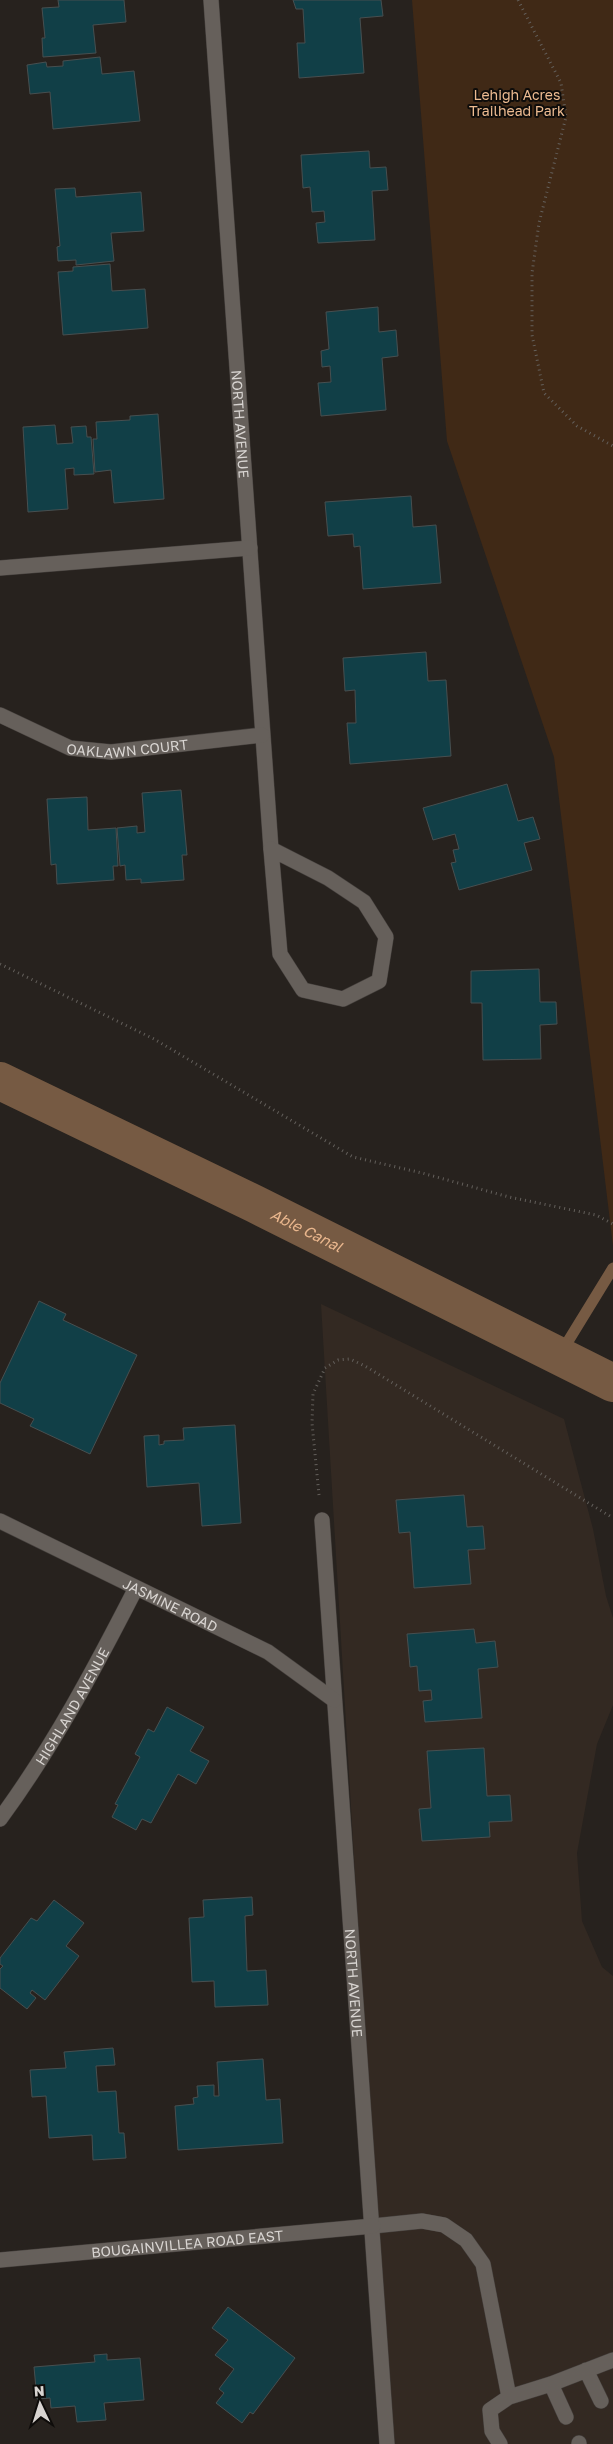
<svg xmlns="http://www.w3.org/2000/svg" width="613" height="2444" font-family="'Golos Text',sans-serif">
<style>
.built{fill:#332922}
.green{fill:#402916}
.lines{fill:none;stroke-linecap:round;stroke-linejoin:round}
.stream{stroke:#765a43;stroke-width:11}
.canal{stroke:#765a43;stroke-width:38}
.building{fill:#113f47;stroke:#474f50}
.lane-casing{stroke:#443f3c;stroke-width:16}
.street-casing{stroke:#443f3c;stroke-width:16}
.path{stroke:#64605c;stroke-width:3;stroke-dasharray:1 4;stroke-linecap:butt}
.lane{stroke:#66605b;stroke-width:15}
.street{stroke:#66605b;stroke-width:15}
.labels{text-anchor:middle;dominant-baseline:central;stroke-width:4;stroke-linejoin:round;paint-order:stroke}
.park-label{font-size:14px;fill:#edbb91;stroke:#0e0c0a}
.street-label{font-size:14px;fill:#d8d4d1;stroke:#0e0c0a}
.water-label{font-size:15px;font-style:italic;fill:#e9b68d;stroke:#0e0c0a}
</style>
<rect width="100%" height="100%" fill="#27221e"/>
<path class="built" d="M321,1304l243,115 29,110 13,67 7,22v87l-16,39 -20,109 5,68 20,46 11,9v468h-224z"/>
<path class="green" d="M412,0h201v1246l-59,-489 -107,-316z"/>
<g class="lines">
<path class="stream" d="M559,1356l54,-88"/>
<path class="canal" id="s1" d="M0,1081l255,123 358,179"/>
</g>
<path class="building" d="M58,0h66l2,22 -33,3 3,28 -53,4 -1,-19h3l-3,-30 17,-1z
M293,0h88l2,16 -23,2 4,55 -65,5 -2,-35h8l-2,-34h-7z
M100,57l2,17 32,-3 6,50 -87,8 -3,-37 -20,2 -3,-29 19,-3 1,5 16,-1v-5z
M369,151l1,17 16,-1 2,23 -16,1 3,49 -57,3 -2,-20 9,-1 -1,-11 -12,1 -2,-25 -7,1 -2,-33z
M75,188l1,9 65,-5 3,39 -33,2 3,28 -38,4v-5l-18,1 -1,-14 3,-1 -5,-57z
M110,264l2,27 33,-2 3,39 -85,7 -5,-63 15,-1v-4z
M378,307l1,25 17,-2 2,26 -16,2 4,52 -65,6 -3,-33 13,-1 -1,-16 -8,1 -1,-16 8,-2 -3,-37z
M158,414l6,85 -50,4 -3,-33 -16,2 -2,-33h4l-1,-17 34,-2v-4z
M55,425l2,19 16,-1 -2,-16 15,-1 1,11h4l3,37 -20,1v-7l-9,1 3,40 -40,3 -5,-85z
M411,496l2,31 23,-2 5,58 -78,6 -3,-43 -6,1 -1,-13 -25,2 -3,-34z
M426,652l2,29 18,-1 5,76 -101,8 -3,-41h9l-1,-33 -10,1 -2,-33z
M507,784l11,37 15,-4 7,22 -16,4 8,27 -73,20 -8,-27 5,-1 -3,-12 6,-1 -4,-15 -22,6 -10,-32z
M181,790l6,65h-5l2,25 -43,3v-4l-15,1 -1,-15 -5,1 -3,-38 20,-2v7l8,-1 -3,-39z
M87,797l1,33 28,-2 2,38h-5l1,14 -57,4 -1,-20 -5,1 -4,-66z
M539,969l1,33h16l1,22 -17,1 1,34 -58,1 -1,-57h-11v-32z
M39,1301l27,13 -3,6 74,35 -47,99 -60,-28 4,-7 -34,-16v-20z
M235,1425l6,98 -39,3 -3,-43 -52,4 -3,-51 15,-1v10l5,-1v-3l20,-1 -1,-12z
M464,1495l3,32 16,-1 2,23 -17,1 3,34 -57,4 -4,-56 -11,1 -3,-33z
M474,1629l2,14 19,-2 3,26 -20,2 4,49 -57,4 -2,-21 9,-1 -1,-10 -12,1 -2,-25 -7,1 -3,-33z
M167,1707l37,20 -14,24 19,10 -13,23 -18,-10 -27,49 -9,-4 -6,11 -24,-13 6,-12 -3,-1 25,-47 -5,-3 13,-25 6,3z
M484,1748l3,48 23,-1 2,26 -23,1 1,15 -68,4 -3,-32 12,-1 -4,-57z
M252,1897l1,18 -8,1 2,55 19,-1 2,35 -53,2 -1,-26 -22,1 -3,-64 15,-1 -1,-17z
M54,1900l30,23 -18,23 13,10 -34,44 -13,-10 -2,3 6,5 -9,11 -27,-21v-19l3,-3 -3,-2v-6l31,-40 6,3z
M113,2048l2,17 -19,1 2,26 18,-1 3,42h5l2,25 -33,2 -1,-25 -43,3 -3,-42 -14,1 -2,-27 36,-2 -2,-16z
M263,2059l3,41 14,-1 3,44 -105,7 -3,-44 19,-2 -1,-6 5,-1 -1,-11 17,-1v11h5l-2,-34z
M228,2307l67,51 -42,56 -3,-2 -8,11 -26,-20 8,-10 -5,-4 15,-20 -19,-14 13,-15 -16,-12z
M107,2354v6l33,-2 4,42 -40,3 2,17 -29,2 -2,-16 -24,2 -1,-10 -13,1 -3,-32 61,-5 -1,-7z"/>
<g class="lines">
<defs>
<path id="lane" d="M373,2226l49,-5 22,4 22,15 17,24 26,133 42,-13 62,-24
M586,2370l15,31
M551,2384l15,33
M579,2443v1
M500,2444l-8,-13 -2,-21 19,-13"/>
<g id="street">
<path id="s2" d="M211,0l60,849"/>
<path d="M0,568l250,-20"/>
<path id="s3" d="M0,715l70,33 41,4 151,-17"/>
<path d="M271,849l57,29 36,24 22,35 -7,44 -36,18 -40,-9 -23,-36z"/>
<path id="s4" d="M322,1520l65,924"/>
<path id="s5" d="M0,1521l268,131 66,48"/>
<path id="s6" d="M0,1819c53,-72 95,-151 136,-231"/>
<path id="s7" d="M0,2260l373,-34"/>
</g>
</defs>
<use href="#lane" class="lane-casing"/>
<use href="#street" class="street-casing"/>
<path class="path" d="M518,0l43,83 5,34 -27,106 -7,50v62l12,58 33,33 36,20
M0,964l154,75 199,118 69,16 87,24 87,18 17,9
M319,1495l-7,-72 1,-29 12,-26 13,-8 12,-1 15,7 248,152"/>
<use href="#lane" class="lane"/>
<use href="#street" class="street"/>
</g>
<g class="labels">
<g class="park-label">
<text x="517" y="94">Lehigh Acres<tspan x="517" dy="16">Trailhead Park</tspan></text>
</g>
<g class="street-label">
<text stroke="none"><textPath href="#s2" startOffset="425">NORTH AVENUE</textPath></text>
<text stroke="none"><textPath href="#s3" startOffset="135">OAKLAWN COURT</textPath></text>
<text stroke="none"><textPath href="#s5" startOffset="190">JASMINE ROAD</textPath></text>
<text stroke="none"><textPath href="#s6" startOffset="134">HIGHLAND AVENUE</textPath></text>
<text stroke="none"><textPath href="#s4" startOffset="464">NORTH AVENUE</textPath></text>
<text stroke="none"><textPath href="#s7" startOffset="188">BOUGAINVILLEA ROAD EAST</textPath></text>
</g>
<g class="water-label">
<text stroke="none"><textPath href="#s1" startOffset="341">Able Canal</textPath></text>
</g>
</g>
<g transform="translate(40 2404) rotate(356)" stroke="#0e0c0a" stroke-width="4" paint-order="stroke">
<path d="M0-4L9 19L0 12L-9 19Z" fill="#d8d4d1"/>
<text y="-8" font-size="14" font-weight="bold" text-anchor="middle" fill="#d8d4d1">N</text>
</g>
</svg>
